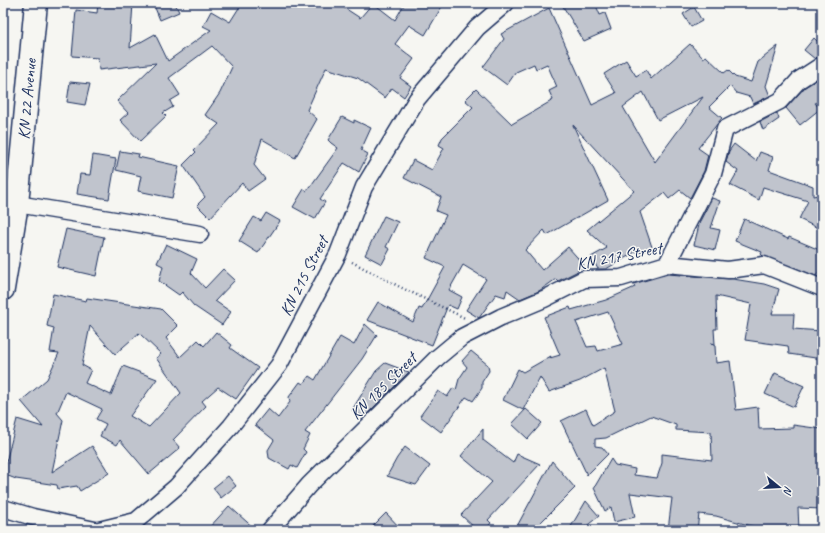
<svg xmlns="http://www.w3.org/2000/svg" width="825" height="533" font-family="Caveat,sans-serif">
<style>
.building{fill:#c0c4cd;stroke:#1b2f5e;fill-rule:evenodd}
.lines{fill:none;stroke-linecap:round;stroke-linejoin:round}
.street-casing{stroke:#1b2f5e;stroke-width:19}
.secondary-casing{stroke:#1b2f5e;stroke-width:25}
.path{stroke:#1b2f5e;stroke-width:2.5;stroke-dasharray:1 3;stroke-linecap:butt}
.street{stroke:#f6f6f2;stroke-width:16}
.secondary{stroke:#f6f6f2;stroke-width:22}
.labels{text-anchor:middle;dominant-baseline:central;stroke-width:3;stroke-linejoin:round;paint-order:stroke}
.street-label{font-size:17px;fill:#1b2f5e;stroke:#f6f6f2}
</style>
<rect width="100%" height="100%" fill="#f6f6f2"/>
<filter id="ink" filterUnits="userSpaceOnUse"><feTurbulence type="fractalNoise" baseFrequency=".025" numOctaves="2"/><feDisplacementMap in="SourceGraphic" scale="8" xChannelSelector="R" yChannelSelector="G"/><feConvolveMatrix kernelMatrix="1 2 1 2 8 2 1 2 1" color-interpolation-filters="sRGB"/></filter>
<g filter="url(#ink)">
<path class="building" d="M98,3h35l-3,45 25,-14 13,27 43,-31 -8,-4 8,-15 19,11 12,-19h95l23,15 13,-15 22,17 10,-17h39l-19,32 -16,-10 -14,19 19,15 -14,19 11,8 -7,11 -12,-9 -7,10 -27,-20 -32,-10 -19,42 10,9 -22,39 -33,-19 -8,26 11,14 -17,12 -6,-8 -32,35 -13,-13 8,-8 -22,-32 13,-13 -2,-2 25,-26 -14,-9 15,-22 12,-26 -20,-21 -43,32 11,17 -10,6 3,6 -10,6 3,3 -26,25 -20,-21 8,-7 -11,-12 39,-38 -57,7 -1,-12 -26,-2 4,-46 21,3z
M153,3h22l4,9 -19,8z
M561,3h34l5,12 5,-2 6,16 -27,12z
M694,7l8,14 -11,6 -8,-13z
M549,8l43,97 24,-12 -12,-19 22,-14 10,16 10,-6 5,9 39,-35 13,14 3,-2 18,17 4,-3 7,7 16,5 7,-20 20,-16 -12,40 4,10 -17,8 -3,-7 -14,-4 -6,-7 -21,21 13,11 -24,30 10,7 -4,16 -14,27 -10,-8 -11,9 -5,-6 -24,19 12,35 -13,6 -2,-2 -31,18h-8l-7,-12 16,-9 -20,-18 47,-39 -61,-66 35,75 -61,35 -3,-5 -19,20 17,20 26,-23 16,18 -8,7 -18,9 -2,-2 -17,12 -19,8 -13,-9 -2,7 -9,-3 -17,24 -13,-8 20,-31 -23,-14 -14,25 13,7 -5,12 -9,-4 -16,40 -65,-25 11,-18 35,20 6,-14 3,1 23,-42 -19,-9 20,-43 -10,-4 5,-14 -37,-19 9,-18 19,10 12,-22 -5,-3 3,-7 31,-31 -8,-7 11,-11 36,35 41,-24 -4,-9 8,-4 -10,-23 -11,5 -2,-5 -18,8 -9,13 -24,-18 21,-28 -3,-5zM643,92l15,28 45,-23 -48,65 -32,-55z
M814,38l8,8v10l-7,3 -11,-9z
M818,79l4,6v15l-7,3 5,6 -20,16 -14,-17 19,-21z
M70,82l20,2 -5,21 -18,-3z
M777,113l2,6 -16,11 -3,-8z
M342,117l12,6v-3l17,8 -10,22 7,4 -9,18 -15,-9 -24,36 5,3 -10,17 -22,-12 11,-18 3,2 31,-43 -7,-5 -3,-3z
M734,144l22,17 4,-9 13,5 -4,13 44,16v10l9,-2v36l-23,-11 9,-18 -45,-14 -4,13 -29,-15 8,-14 -12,-9 3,-11z
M120,151l19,3 -1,3 41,9 -7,32 -34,-7 3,-15 -25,-6z
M93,155l23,4 -7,40 -32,-5 3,-20 10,1z
M712,198l8,3 -9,27 9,2 -5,20 -21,-5 6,-24z
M266,213l14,8 -22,32 -19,-12 15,-24 7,4z
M384,216l14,6 -12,25 4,2 -8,15 -17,-9z
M744,219l44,20 1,-2 33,14v15l-6,10 -53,-20 -2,-2 1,-2 -27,-11z
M66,229l38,8 -8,39 -39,-9z
M166,244l31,15 -6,14 14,15 18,-19 12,11 -20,21 16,11 -9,13 -28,-19 -12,-14 -3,3 -20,-14 4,-15 -6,-3z
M668,274l65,5 31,5 15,5 -7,25h22l-1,15 29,2v28l-33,-5 -1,-8 -43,-6 6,-36 -35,-8 1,33h-3l1,15 -5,-1 5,3 1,17 14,-2 6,49 22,-3 1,22 34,-1v-3l29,4v80l-24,-1 1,22h-40v-2l-43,-12 -17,-2 -2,16h-29l4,-32 -42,-5 5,24 -21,5 -3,-15 -6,4 -11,-23 17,-29 4,6 20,4 -1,6 23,3 5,-15v-9l50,6 -1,-28 -35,-2v-5l-25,-9 -45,22 -11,1v7l7,1 6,7 -21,21 -16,-34h-2l1,-1 -9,-19 25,-12 7,16 22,-14 -11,-43 -24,13 -31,11 -9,-15 -17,33 -20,-10 15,-31 5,3 28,-16 -1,2 10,-3 -16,-38 26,-10 1,3 35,-10 29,-13 -2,-3zM608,312l15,32 -25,7 -2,-5 -9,1 -11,-25z
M53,294l33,7 1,-3 74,11 17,17 -12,12 14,19 18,-17 6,6 12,-14 16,13 -2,3 28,20 -22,31 -18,-12 -16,14 4,5 -33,34 7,8 -31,26 -29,-34 -3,5 -17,-9 6,-12 -10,-5 6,-10 -36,-17 -9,21 6,7 -11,52 40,-26 17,27 -29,18 -3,-5 -19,3 -1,-4 -41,-6 -13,-5 14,-55 26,8 -22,-26 26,-22 12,-26 -9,-1 4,-24 -7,-2zM90,326l25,28 24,-21 22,21 -5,4 25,35 -32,34 -19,-11 27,-37 -34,-13 -12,29 -26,-12 6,-13 -9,-5z
M365,324l12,11 -15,24 -57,73 5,3 -7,14 3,3 -9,16 -6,-3 -2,4 -20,-11 -1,-8 6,-10 -19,-15 13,-16 10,9 12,-16 -1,-5 11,-15 3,2 6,-8 6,4 25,-43 14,8z
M471,351l17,14 1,6 -7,11v6l-9,13 -7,-4 -25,35 -21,-16 18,-25 9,6 6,-9 3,2 3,-11 8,-12 -5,-6z
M385,363l24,9 -45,45h-2l-10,-7 24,-39z
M775,373l29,13 -10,21 -29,-13z
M526,409l16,14 -14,16 -16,-15z
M483,429v11l30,23 4,-9 23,10 -52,56 3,3 -6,7h-8l-16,-15 31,-33 -31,-26z
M405,447l25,19 -14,19 -29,-9 10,-18z
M552,461l23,27 -42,42h-18z
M228,476l8,10 -15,12 -8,-10z
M586,501l13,15 -15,12 -15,2z
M229,506l27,24h-49z
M386,513l16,17h-33z"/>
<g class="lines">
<defs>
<path id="street" d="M17,204l183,30
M667,264l46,-90 12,-45 55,-28 19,-21 23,-15
M3,508l30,9 62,13
M99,530l37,-9 40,-34 55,-61 48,-61 59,-111 26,-67 53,-88 60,-71 29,-25
M270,530l39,-45 129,-128 24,-20 39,-20 43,-18 40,-20 37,-1 46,-14 61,6 36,-5 58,23"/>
<path id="secondary" d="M3,289l14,-85 19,-201"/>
</defs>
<use href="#street" class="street-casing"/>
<use href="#secondary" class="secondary-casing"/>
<path class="path" d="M352,262l48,25 65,31"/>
<use href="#street" class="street"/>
<use href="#secondary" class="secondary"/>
</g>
</g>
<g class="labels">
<g class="street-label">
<text transform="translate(27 99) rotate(-85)">KN 22 Avenue</text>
<text transform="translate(619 256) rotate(-11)">KN 217 Street</text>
<text transform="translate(304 276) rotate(-63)">KN 215 Street</text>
<text transform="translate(383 386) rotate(-45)">KN 185 Street</text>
</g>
</g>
<rect width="825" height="533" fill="none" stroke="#f6f6f2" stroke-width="16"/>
<rect x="8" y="8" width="809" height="517" fill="none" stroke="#1b2f5e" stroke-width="1.5" filter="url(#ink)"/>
<g transform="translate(779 487) rotate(108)" stroke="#f6f6f2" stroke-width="3" paint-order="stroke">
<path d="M0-3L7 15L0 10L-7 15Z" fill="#1b2f5e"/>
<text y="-6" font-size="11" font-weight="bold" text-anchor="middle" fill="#1b2f5e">N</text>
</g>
</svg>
